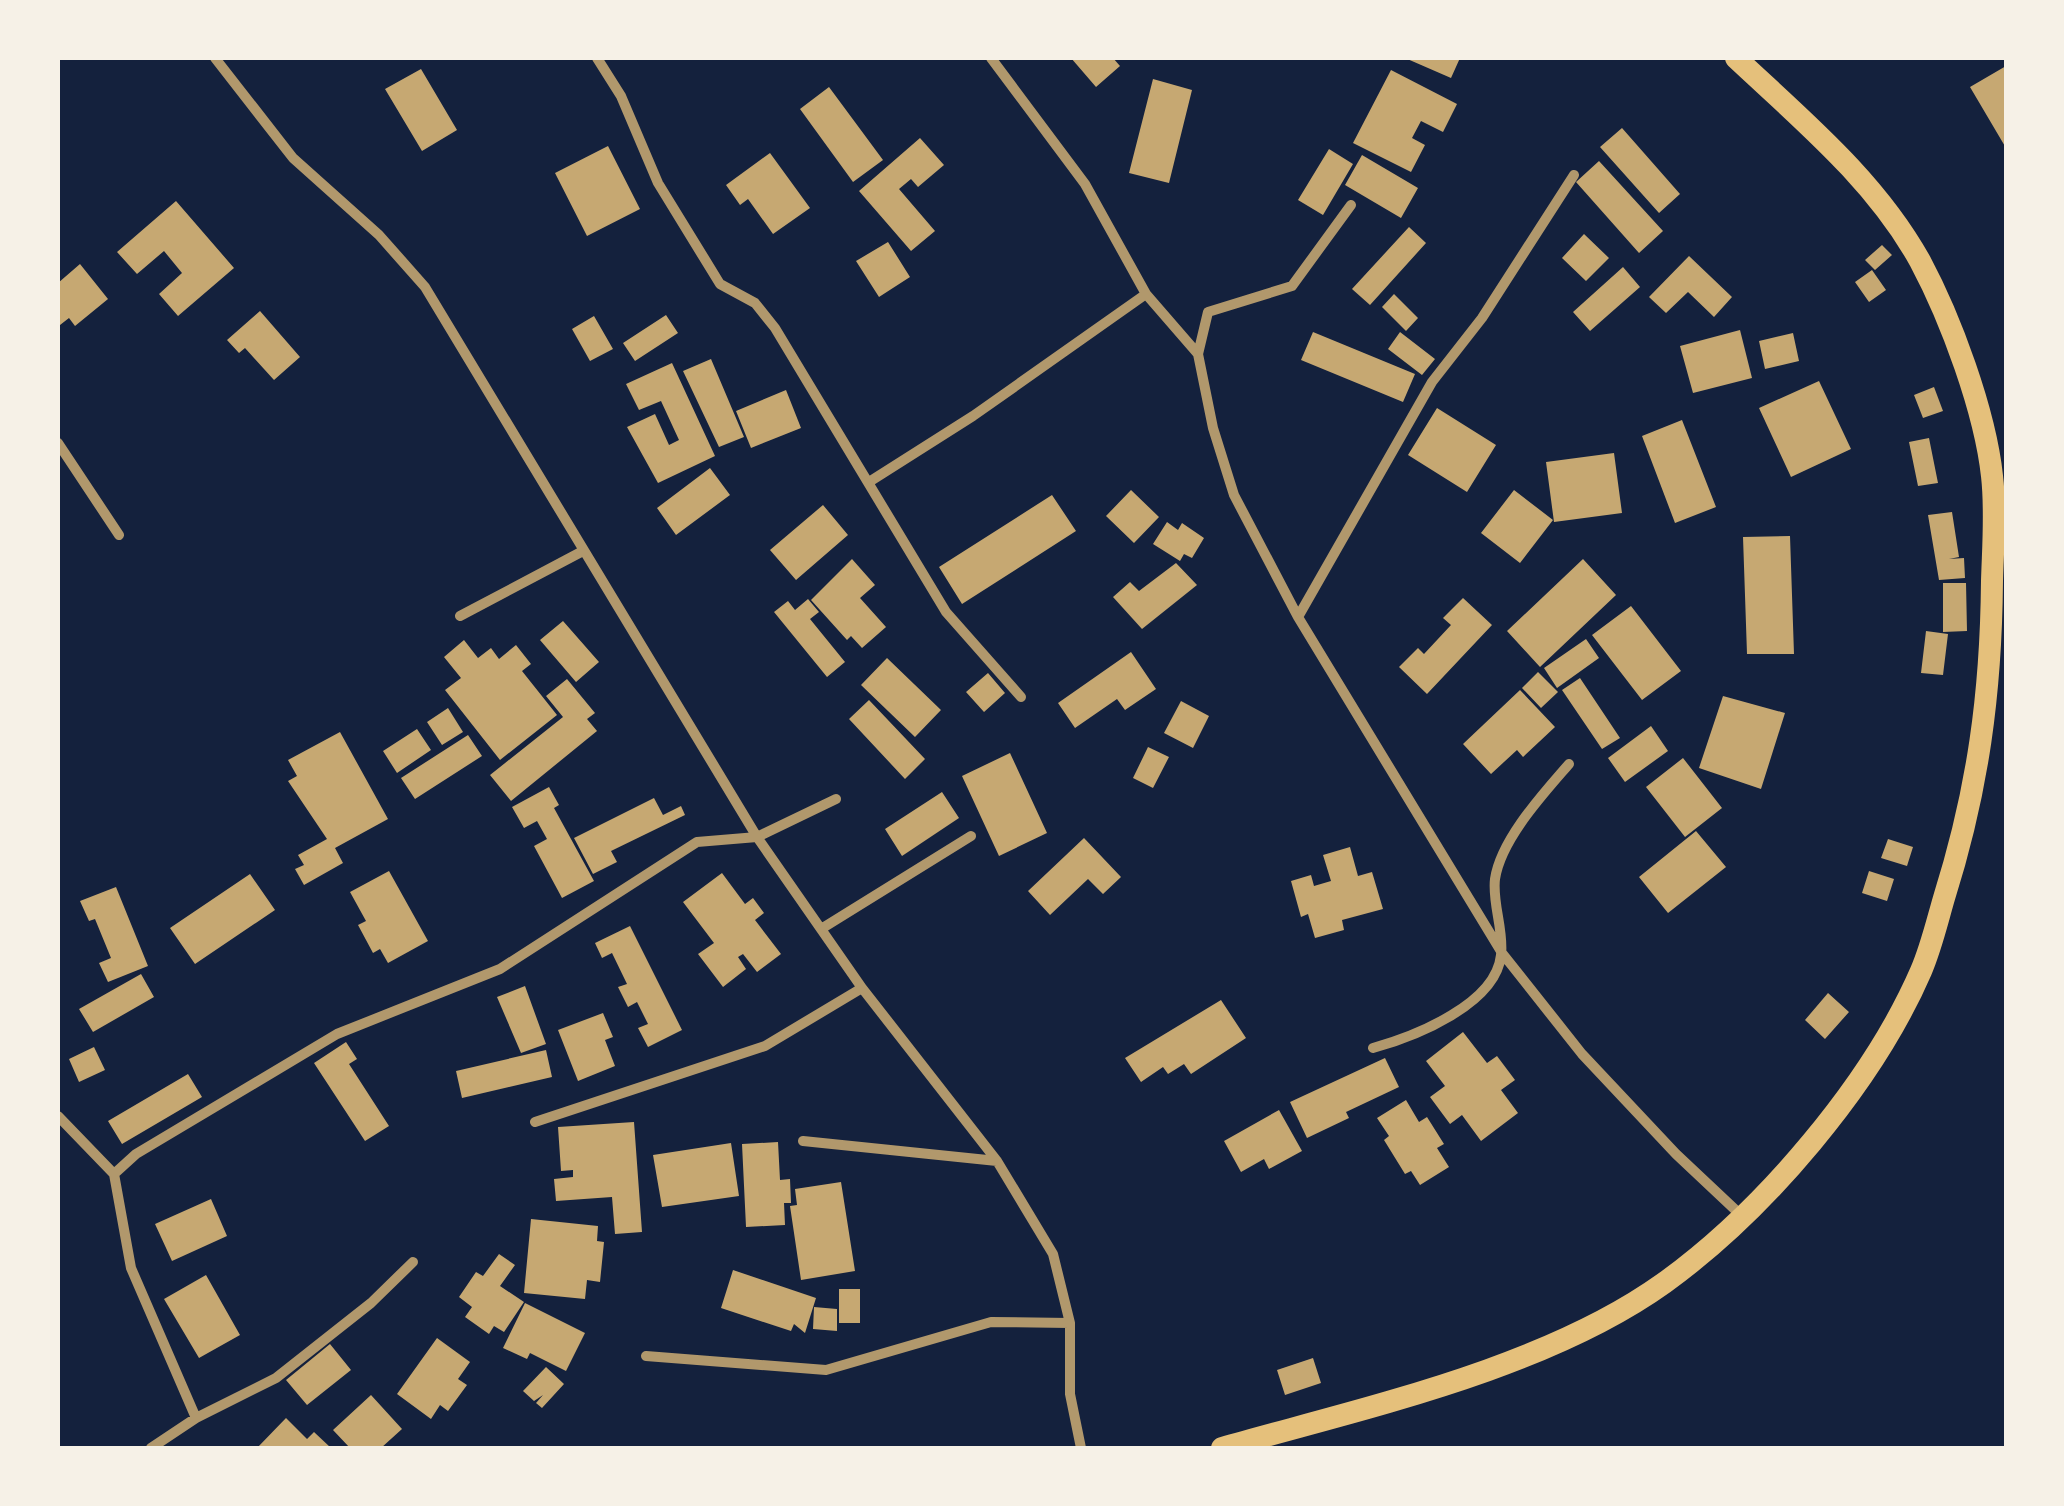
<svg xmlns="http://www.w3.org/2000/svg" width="2064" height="1506" font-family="Bitter,serif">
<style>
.building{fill:#c6a872}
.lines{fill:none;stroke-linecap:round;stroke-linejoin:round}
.minor{stroke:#b1986c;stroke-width:10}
.primary{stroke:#e5c07b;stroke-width:22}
</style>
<rect width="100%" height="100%" fill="#14213d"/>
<path class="building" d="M1071,58h42l7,8 -24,21z
M1405,58h55l-9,20z
M2006,66v82l-36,-61z
M421,69l36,61 -35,21 -37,-62z
M1391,70l66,34 -14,28 -22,-11 -9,17 13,7 -14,27 -58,-29z
M1153,79l39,11 -23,93 -40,-10z
M829,87l54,73 -30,22 -53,-73z
M1622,128l58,66 -21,19 -59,-66z
M920,138l24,27 -26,22 -7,-8 -12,10 36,42 -24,20 -52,-60z
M608,146l32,63 -53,27 -32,-63z
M1329,149l24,15 -30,51 -25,-15z
M770,153l40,55 -37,26 -25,-35 -8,6 -14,-20z
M1362,155l56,33 -17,30 -56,-33z
M1599,161l64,70 -24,22 -63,-71z
M176,201l58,67 -56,48 -19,-22 23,-21 -18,-22 -27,23 -20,-22z
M1409,227l17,16 -56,62 -18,-16z
M1584,234l25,24 -23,23 -24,-23z
M888,242l22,35 -31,20 -23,-36z
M1882,245l10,10 -17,15 -10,-10z
M1689,256l43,41 -18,20 -26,-25 -22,21 -17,-16z
M80,264l28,35 -33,27 -6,-8 -9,7 -2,-42z
M1623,267l17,20 -50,44 -17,-19z
M1872,270l14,20 -17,12 -14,-20z
M1394,294l24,24 -12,13 -24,-24z
M260,311l40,46 -26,23 -29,-32 -6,5 -12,-13z
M666,315l12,18 -43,28 -12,-18z
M594,316l19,33 -23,12 -18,-32z
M1740,330l12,48 -59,15 -13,-47z
M1313,332l102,42 -12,28 -102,-42z
M1400,332l35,27 -13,16 -34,-26z
M1793,333l6,28 -34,8 -6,-28z
M711,359l33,78 -25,10 -36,-76z
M672,363l43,93 -57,27 -31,-56 28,-13 14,31 10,-5 -18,-39 -22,9 -13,-26z
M1819,381l32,68 -60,28 -32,-69z
M1934,387l9,24 -20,7 -9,-23z
M786,390l15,38 -50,20 -15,-37z
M1437,408l59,37 -29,47 -59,-37z
M1682,420l34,87 -41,16 -33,-87z
M1929,438l9,45 -20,3 -9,-44z
M1614,453l8,60 -68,9 -8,-60z
M710,468l20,27 -54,40 -19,-27z
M1131,490l28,27 -25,26 -28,-27z
M1514,490l39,30 -33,43 -39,-30z
M1052,495l24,36 -114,73 -23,-37z
M823,505l25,30 -52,45 -26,-30z
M1952,512l7,45 -10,2 15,-1 1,20 -26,2 -11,-65z
M1167,522l11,8 4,-7 22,15 -12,20 -8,-4 -4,7 -27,-17z
M1790,536l4,118h-47l-4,-117z
M852,559l23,26 -15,13 26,29 -24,21 -11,-12 -4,4 -36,-40z
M1583,559l33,36 -76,72 -33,-36z
M1176,563l21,22 -55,44 -29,-32 17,-15 9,9z
M1943,583h23l1,48 -24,1z
M1463,598l29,27 -65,69 -28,-27 19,-19 6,6 27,-29 -8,-7z
M808,599l11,13 -9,7 35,43 -18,15 -53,-65 14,-11 7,9z
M1631,606l50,65 -39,29 -50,-65z
M563,621l36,41 -23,20 -36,-42z
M1926,631l22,3 -5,41 -22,-2z
M1586,639l13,19 -42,30 -13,-20z
M464,640l14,18 13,-10 8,11 17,-14 15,19 -9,7 35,44 -57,45 -55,-70 16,-12 -17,-21z
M1131,652l25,37 -31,21 -8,-11 -42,29 -17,-25z
M887,658l54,52 -26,27 -54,-52z
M1538,672l20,20 -17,16 -19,-20z
M988,673l17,20 -21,19 -18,-20z
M1580,678l40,60 -18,11 -40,-59z
M567,679l28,34 -8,6 10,12 -86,70 -21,-26 73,-58 -17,-21z
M1520,690l35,37 -32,30 -6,-7 -26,24 -28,-30z
M1723,696l62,17 -24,76 -62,-21z
M869,700l56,59 -20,20 -56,-60z
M1181,701l28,15 -16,32 -29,-15z
M448,708l15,24 -21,13 -15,-23z
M1651,726l17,25 -43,31 -17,-24z
M417,729l14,21 -34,23 -14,-22z
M340,732l48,87 -53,29 8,15 -39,22 -9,-16 9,-4 -6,-10 29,-16 -39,-58 9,-5 -9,-16z
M468,735l14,21 -67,43 -14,-21z
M1148,747l21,10 -16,31 -20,-10z
M1010,753l37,80 -48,23 -37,-80z
M1683,758l39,50 -37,29 -39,-50z
M549,787l10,18 -5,3 40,73 -32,17 -28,-52 13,-7 -10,-18 -13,7 -12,-21z
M942,792l17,26 -57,38 -17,-27z
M654,798l9,17 18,-9 4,9 -74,36 6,11 -24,12 -19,-36z
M1696,831l30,36 -58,46 -29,-36z
M1084,838l37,39 -18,17 -15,-15 -38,36 -22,-24z
M1888,839l25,8 -6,19 -26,-8z
M1350,847l8,29 14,-4 11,37 -41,11 2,10 -29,8 -7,-24 -7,3 -10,-36 20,-6 3,11 17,-5 -8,-26z
M389,871l39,70 -40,22 -8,-14 -7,4 -15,-28 8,-4 -16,-29z
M1869,871l25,8 -7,22 -25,-8z
M722,873l23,31 8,-6 11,15 -9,7 26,34 -24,18 -14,-18 -5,3 8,12 -23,18 -25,-33 16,-11 -31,-41z
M250,874l25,36 -80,54 -25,-36z
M116,887l32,79 -40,16 -9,-19 12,-5 -16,-39 -6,2 -9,-20z
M630,926l52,104 -34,17 -10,-19 10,-4 -11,-22 -9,5 -10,-20 9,-3 -15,-31 -10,5 -7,-15z
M141,974l13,23 -61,35 -14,-23z
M525,986l21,58 -25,9 -24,-56z
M1828,993l21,19 -24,27 -20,-19z
M1221,1000l25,38 -55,36 -7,-10 -16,10 -5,-7 -22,15 -16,-24z
M603,1013l10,24 -8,3 10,26 -37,15 -20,-51z
M1463,1032l24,31 10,-7 18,24 -14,10 17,23 -37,28 -19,-26 -12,9 -20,-27 15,-11 -19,-25z
M346,1042l11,17 -8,5 40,62 -24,15 -51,-78z
M94,1047l11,23 -26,12 -10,-23z
M546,1050l6,27 -90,21 -6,-27z
M1385,1058l14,29 -53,25 3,6 -42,20 -17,-36z
M188,1074l14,23 -80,47 -14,-23z
M1406,1100l13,22 8,-5 17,27 -7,4 12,19 -29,18 -9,-14 -6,3 -21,-34 5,-4 -12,-18z
M1279,1110l23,41 -33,18 -5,-10 -23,13 -17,-31z
M634,1122l8,110 -27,2 -3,-37 -56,4 -2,-22 19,-2v-7l-12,1 -3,-44z
M778,1142l2,38 10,-1 1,24h-7l1,22 -39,2 -4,-83z
M731,1143l8,53 -77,11 -9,-52z
M841,1182l14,89 -54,9 -11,-74 7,-1 -2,-16z
M211,1199l16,37 -55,25 -17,-37z
M531,1219l67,7 -1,15 7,1 -4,40 -13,-2 -2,19 -61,-6z
M499,1254l16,11 -15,21 24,16 -20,30 -10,-6 -5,8 -24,-17 7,-10 -13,-10 17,-25 7,4z
M733,1270l83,28 -11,35 -11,-9 -3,7 -70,-23z
M206,1275l34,60 -41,23 -35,-59z
M839,1289h21v34h-21z
M525,1303l60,30 -19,38 -36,-18 -3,6 -24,-11z
M814,1307l23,2v22l-24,-2z
M437,1338l33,24 -12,17 9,6 -19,26 -8,-6 -9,14 -34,-25z
M330,1344l21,26 -44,35 -21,-25z
M1313,1358l8,25 -36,12 -8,-25z
M546,1367l18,17 -22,24 -6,-5 7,-8 -9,6 -11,-10z
M371,1395l31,34 -21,19h-31l-17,-18z
M286,1418l21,21 7,-7 17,16h-74z"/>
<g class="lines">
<path class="minor" d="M215,58l78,100 86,77 46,52 332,550 105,151 135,173 56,93 17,69v71l11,54
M597,58l24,38 37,87 62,101 35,19 20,25 171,284 75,85
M991,58l94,126 61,110 52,60 15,74 21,67 64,122 204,336 80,101 94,100 68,64
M1198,354l10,-42 84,-26 59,-81
M58,443l61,92
M869,482l104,-66 173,-122
M460,616l123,-65
M1298,617l134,-235 50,-64 92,-143
M821,929l150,-93
M1373,1048c43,-12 123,-44 128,-93 3,-25 -9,-52 -6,-76 6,-40 49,-86 74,-115
M58,1116l56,58
M535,1122l230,-76 97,-58
M803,1141l194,20
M646,1356l180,14 165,-48 79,1
M196,1418l-65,-150 -17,-94 22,-20 201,-120 163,-65 197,-127 60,-5 79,-38
M151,1448l45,-30 80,-40 95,-75 42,-41"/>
<path class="primary" d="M1222,1448c141,-40 322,-79 442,-165 100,-72 208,-199 257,-312 10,-23 16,-49 23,-73 34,-108 47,-204 48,-317 1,-34 4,-71 0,-105 -7,-65 -41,-157 -72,-215 -45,-81 -118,-141 -184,-203"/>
</g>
<rect width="2064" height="1506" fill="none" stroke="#f6f1e7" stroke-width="120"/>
</svg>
